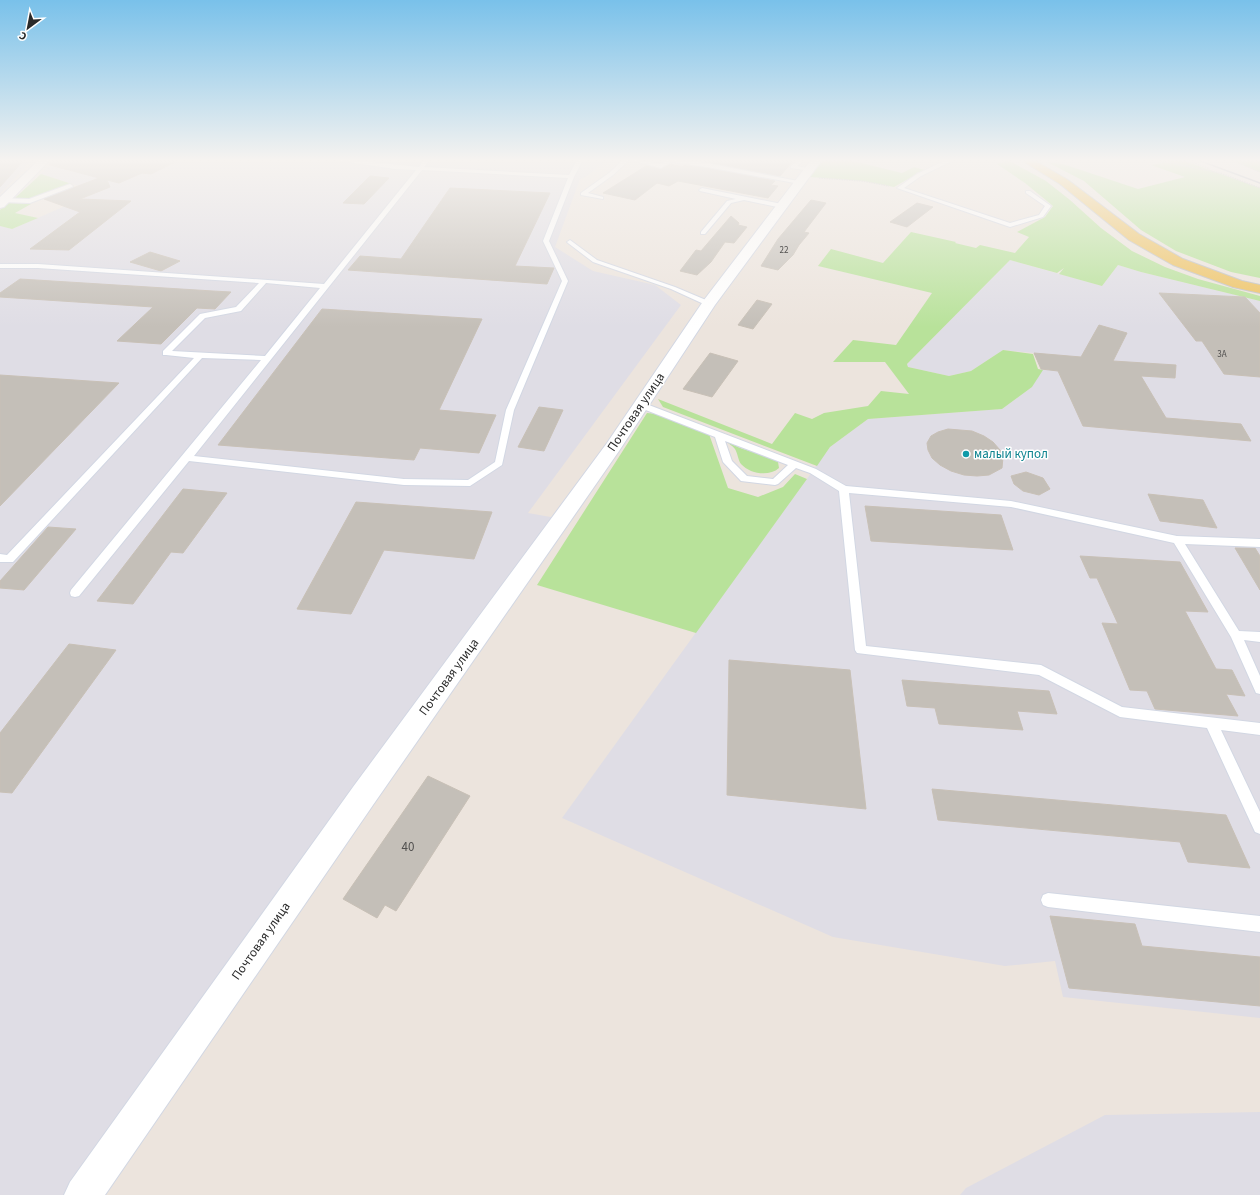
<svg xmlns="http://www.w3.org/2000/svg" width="1260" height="1195" font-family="'Source Sans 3',sans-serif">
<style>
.industrial{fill:#dfdde5}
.green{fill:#b8e29a}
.building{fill:#c4bfb8;stroke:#c8c0b6}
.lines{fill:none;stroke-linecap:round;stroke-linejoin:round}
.lane-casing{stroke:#d2d7e3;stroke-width:2}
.street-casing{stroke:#d2d7e3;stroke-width:2}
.primary-casing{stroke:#c3c3c3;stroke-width:2}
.path{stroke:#c3c3c3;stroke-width:1.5;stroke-dasharray:1.5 1;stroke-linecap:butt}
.lane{fill:#fff;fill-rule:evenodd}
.street{fill:#fff;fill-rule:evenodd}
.primary{fill:#eec260;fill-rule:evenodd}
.rail{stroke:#a0a4b4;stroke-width:1.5}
.culture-dot{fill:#0f9aa8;stroke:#fff;stroke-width:1.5}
.labels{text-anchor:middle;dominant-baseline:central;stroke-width:3;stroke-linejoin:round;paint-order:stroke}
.far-number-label{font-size:9px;fill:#504f4e}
.street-label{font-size:13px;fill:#2a2a2a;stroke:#fff}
.culture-label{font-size:13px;fill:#0d838f;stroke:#fff;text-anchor:start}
.near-number-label{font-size:13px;fill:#504f4e}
</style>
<rect width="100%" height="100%" fill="#ece4dd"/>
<path class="industrial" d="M0,160h32l-32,34z
M54,160h553l-20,16 -7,3 -25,68 38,24 62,14 26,20 -153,208 34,6 -479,676h-83v-969l12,3 86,-37 -57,-18z
M1010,260l92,26 16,-21 23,7 119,29v717l-197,-21 -8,-36 -50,5 -172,-29 -271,-119 268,-371 38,-28 134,-10 30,-22 9,-18 -7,-16 -31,-3 -32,21 -22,5 -41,-9 -1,-3z
M1260,1112v83h-300l6,-7 139,-73z"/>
<path class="green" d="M823,160h26l53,13 12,-6 10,3 -30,17 -31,-6 -53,-4z
M1008,160l38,21 24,19 31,28 31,23 33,16 33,12 62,17v5l-119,-29 -23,-7 -16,21 -43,-12 5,-6 -7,5 -47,-13 -103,104 1,3 41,9 22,-5 32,-21 30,4 5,15 5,1 -11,17 -30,22 -134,10 -38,28 -13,19 -154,-59 -5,-8 114,45 23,-31 17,6 12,-6 44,-7 13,-15 28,3 -24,-32h-52l20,-22 43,5 36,-52 -114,-27 13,-17 52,14 28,-31 45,10 -1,1 21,5 4,-3 35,8 14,-16 -12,-5 28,-15 8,-11 -28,-23 -28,-19z
M1157,160h25l78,28v90l-29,-6 -55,-21 -35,-21 -57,-49 -37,-19 16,2 75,25 47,-12 -34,-12 12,-2z
M1230,160h30v12z
M41,174l31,10 -41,15 -16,-1z
M7,203l24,1 -16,9 23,5 -26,11 -12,-3v-16z
M647,413l10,1 52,20 19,54 30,9 25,-10 12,-13 12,5 -111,154 -159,-48z
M725,441c6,2 12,6 18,8 12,4 24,5 35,13l1,6c-10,9 -29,6 -38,-4 -3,-4 -3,-10 -6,-15 -2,-3 -7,-6 -10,-8z"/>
<path class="building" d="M0,160h24l-24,27z
M51,160h128l-28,14 -9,-1 -23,10 -12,-3 3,7 -30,12 51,2 -62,49 -39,-1 50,-37 -36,-13 55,-21 -49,-13z
M695,160h99l-14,16z
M670,164l13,3 1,-2 23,3 68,13 -4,4 7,1 -10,12 -90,-17 -9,5 -12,-3 -22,17 -32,-7 43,-27 15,3z
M370,176l19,2 -25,26 -21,-1z
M450,188l100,5 -35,73 39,2 -7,16 -199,-14 12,-14 41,3z
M811,200l15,3 -22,29 5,1 -10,12 -6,10 -15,15 -17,-4 17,-27z
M917,203l16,4 -26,20 -17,-5z
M731,216l8,7 -1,2 9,2 -13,16 -9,-1 -14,20 -14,13 -17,-4 16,-21 5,1z
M150,252l30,9 -19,10 -31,-9z
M20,279l193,12 18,1 -16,17 -18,-1 -36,36 -44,-3 36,-34 -153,-10v-4z
M1159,293l86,4 15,16v64l-36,-3 -22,-33h-6z
M757,300l15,4 -19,25 -15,-4z
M322,309l160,10 -43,91 57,5 -17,38 -59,-5 -6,12 -196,-15z
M1099,325l28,8 -14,28 63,4 -1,13 -34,-2 25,42 75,6 10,17 -168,-15 -25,-55 -17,-2 -7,-16 47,4z
M710,353l28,8 -26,36 -29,-8z
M0,375l119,8 -119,123z
M539,407l24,3 -19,41 -26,-4z
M948,429l24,2 12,5 9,6 7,8 3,7 -1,11 -13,7 -12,1 -13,-1 -13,-4 -11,-6 -8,-7 -4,-8 -1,-7 4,-7 7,-4z
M1026,472l17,6 7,11 -11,6 -16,-4 -9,-7 -3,-8z
M183,489l44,4 -44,60 -12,-1 -38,52 -36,-3z
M1148,494l55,6 14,28 -57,-7z
M356,502l136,10 -18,47 -90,-9 -33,64 -54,-5z
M865,506l136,9 12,35 -142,-9z
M48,527l28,2 -52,61 -24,-2v-7z
M1235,548h20l5,8v34z
M1080,556l100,6 28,50 -23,-1 31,58 16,1 13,26 -19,-2 12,22 -83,-7 -8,-18 -17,-1 -28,-67 16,1 -21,-46h-7z
M69,644l47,6 -104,143 -12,-1v-59z
M729,660l121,10 16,139 -139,-14z
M902,680l147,11 8,23 -40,-3 6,19 -84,-6 -4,-16 -28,-2z
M428,776l42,20 -74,115 -11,-6 -8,13 -34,-19z
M932,789l294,26 24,53 -62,-6 -8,-20 -242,-22z
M1050,916l85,8 7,22 118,11v49l-191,-18z"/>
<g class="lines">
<defs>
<path id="lane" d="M334,160h18l67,7 5,-7h6l-6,7 145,8 8,-15h6l-9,17 -25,64 19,40 -54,129 -12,55 -32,21 -66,-1 -215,-24 -110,135 -4,1 -4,-1 -1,-3 1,-3 190,-230 -59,-2 -189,204h-13v-8l7,1 187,-197 -28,-3h-3v-4l37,-37 36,-7 23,-24 -221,-15h-38v-4h38l286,20 92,-114 -21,-1zM422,170l146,8 -25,63 19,40 -56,129 -11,52 -27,18 -64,-1 -210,-23zM266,283l54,5 -55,68 -93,-5 33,-33 36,-7z
M623,160h6l-16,15 -25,18 15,4v2l-22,-4v-2l28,-20z
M630,160h11l19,4 5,-3 -2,-1h17l27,3 96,19 -3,2 -93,-17 -36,-5 -10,6z
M799,160l3,2 -5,4 14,3v2l-20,-3v-2z
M946,160h8l-33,16 -17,12 106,35 29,-8 6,-9 -19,-13v-2h4l21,15 -8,11 -33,10 -113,-39 20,-14z
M70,184l3,2 -1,1 -42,16 -30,-1v-4l29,1z
M702,188l80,16 3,2 -3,2 -38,-8 -13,3 -26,31h-4v-2l26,-31 9,-2 -36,-8 -1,-1z
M570,240l27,20 78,27 38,16 -4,2h-3l-35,-16 -78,-27 -25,-19 -1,-1z
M641,402l175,67 30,17 165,15 166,35 83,3v8l-75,-3 54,87 21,1v10l-16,-2 16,36v18l-4,-1 -25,-56 -57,-94 -163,-36 -162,-14 17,153 175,19 81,42 138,16v12l-39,-5 39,82v22l-5,-2 -48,-104 -87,-11 -81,-42 -182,-22 -2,-3 -16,-159 -29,-18 -14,-5 -18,16 -3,1 -34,-4 -18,-19 -8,-25 -77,-30 -1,-2 1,-2zM725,441l63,24 -15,14 -26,-3 -15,-15z
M1048,893l212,23v16l-212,-25 -5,-2 -2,-5 2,-5z"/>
<path id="street" d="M39,160h11l-46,47 -4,1v-11z
M811,160h11l-107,145 -96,146 -246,354 -268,390h-41l6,-13 283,-395 254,-344 97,-143z"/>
<path id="primary" d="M1021,160h13l34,20 71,54 44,25 59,22 18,4v8l-27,-6 -60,-22 -44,-25 -69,-56z"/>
</defs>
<use href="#lane" class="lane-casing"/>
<use href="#street" class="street-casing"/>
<use href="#primary" class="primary-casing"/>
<path class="path" d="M1157,160l63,13 40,15
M1186,160l24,9
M1232,160l28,12
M819,178l44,3 26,5"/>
<use href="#lane" class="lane"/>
<use href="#street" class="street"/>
<use href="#primary" class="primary"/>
<path class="rail" d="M1198,160l62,23"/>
</g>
<linearGradient id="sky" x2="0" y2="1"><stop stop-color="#79c1ea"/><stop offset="0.49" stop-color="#f6f3f0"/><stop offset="1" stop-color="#f6f3f0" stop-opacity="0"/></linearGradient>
<rect width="1260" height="327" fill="url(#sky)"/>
<circle class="culture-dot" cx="966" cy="454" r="4"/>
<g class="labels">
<g class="far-number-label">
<text x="784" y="250">22</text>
<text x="1222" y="354">3А</text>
</g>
<g class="street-label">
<text transform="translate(636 412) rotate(-56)">Почтовая улица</text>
<text transform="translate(449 677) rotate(-54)">Почтовая улица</text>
<text transform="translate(261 941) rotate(-55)">Почтовая улица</text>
</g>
<g class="culture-label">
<text x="974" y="454">малый купол</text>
</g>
<g class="near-number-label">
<text x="408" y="847">40</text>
</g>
</g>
<g transform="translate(28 28) rotate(212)" stroke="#ffffff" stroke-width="3" paint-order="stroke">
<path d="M0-3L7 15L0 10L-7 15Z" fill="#2a2a2a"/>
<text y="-6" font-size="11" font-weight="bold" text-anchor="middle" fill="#2a2a2a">С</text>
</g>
</svg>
